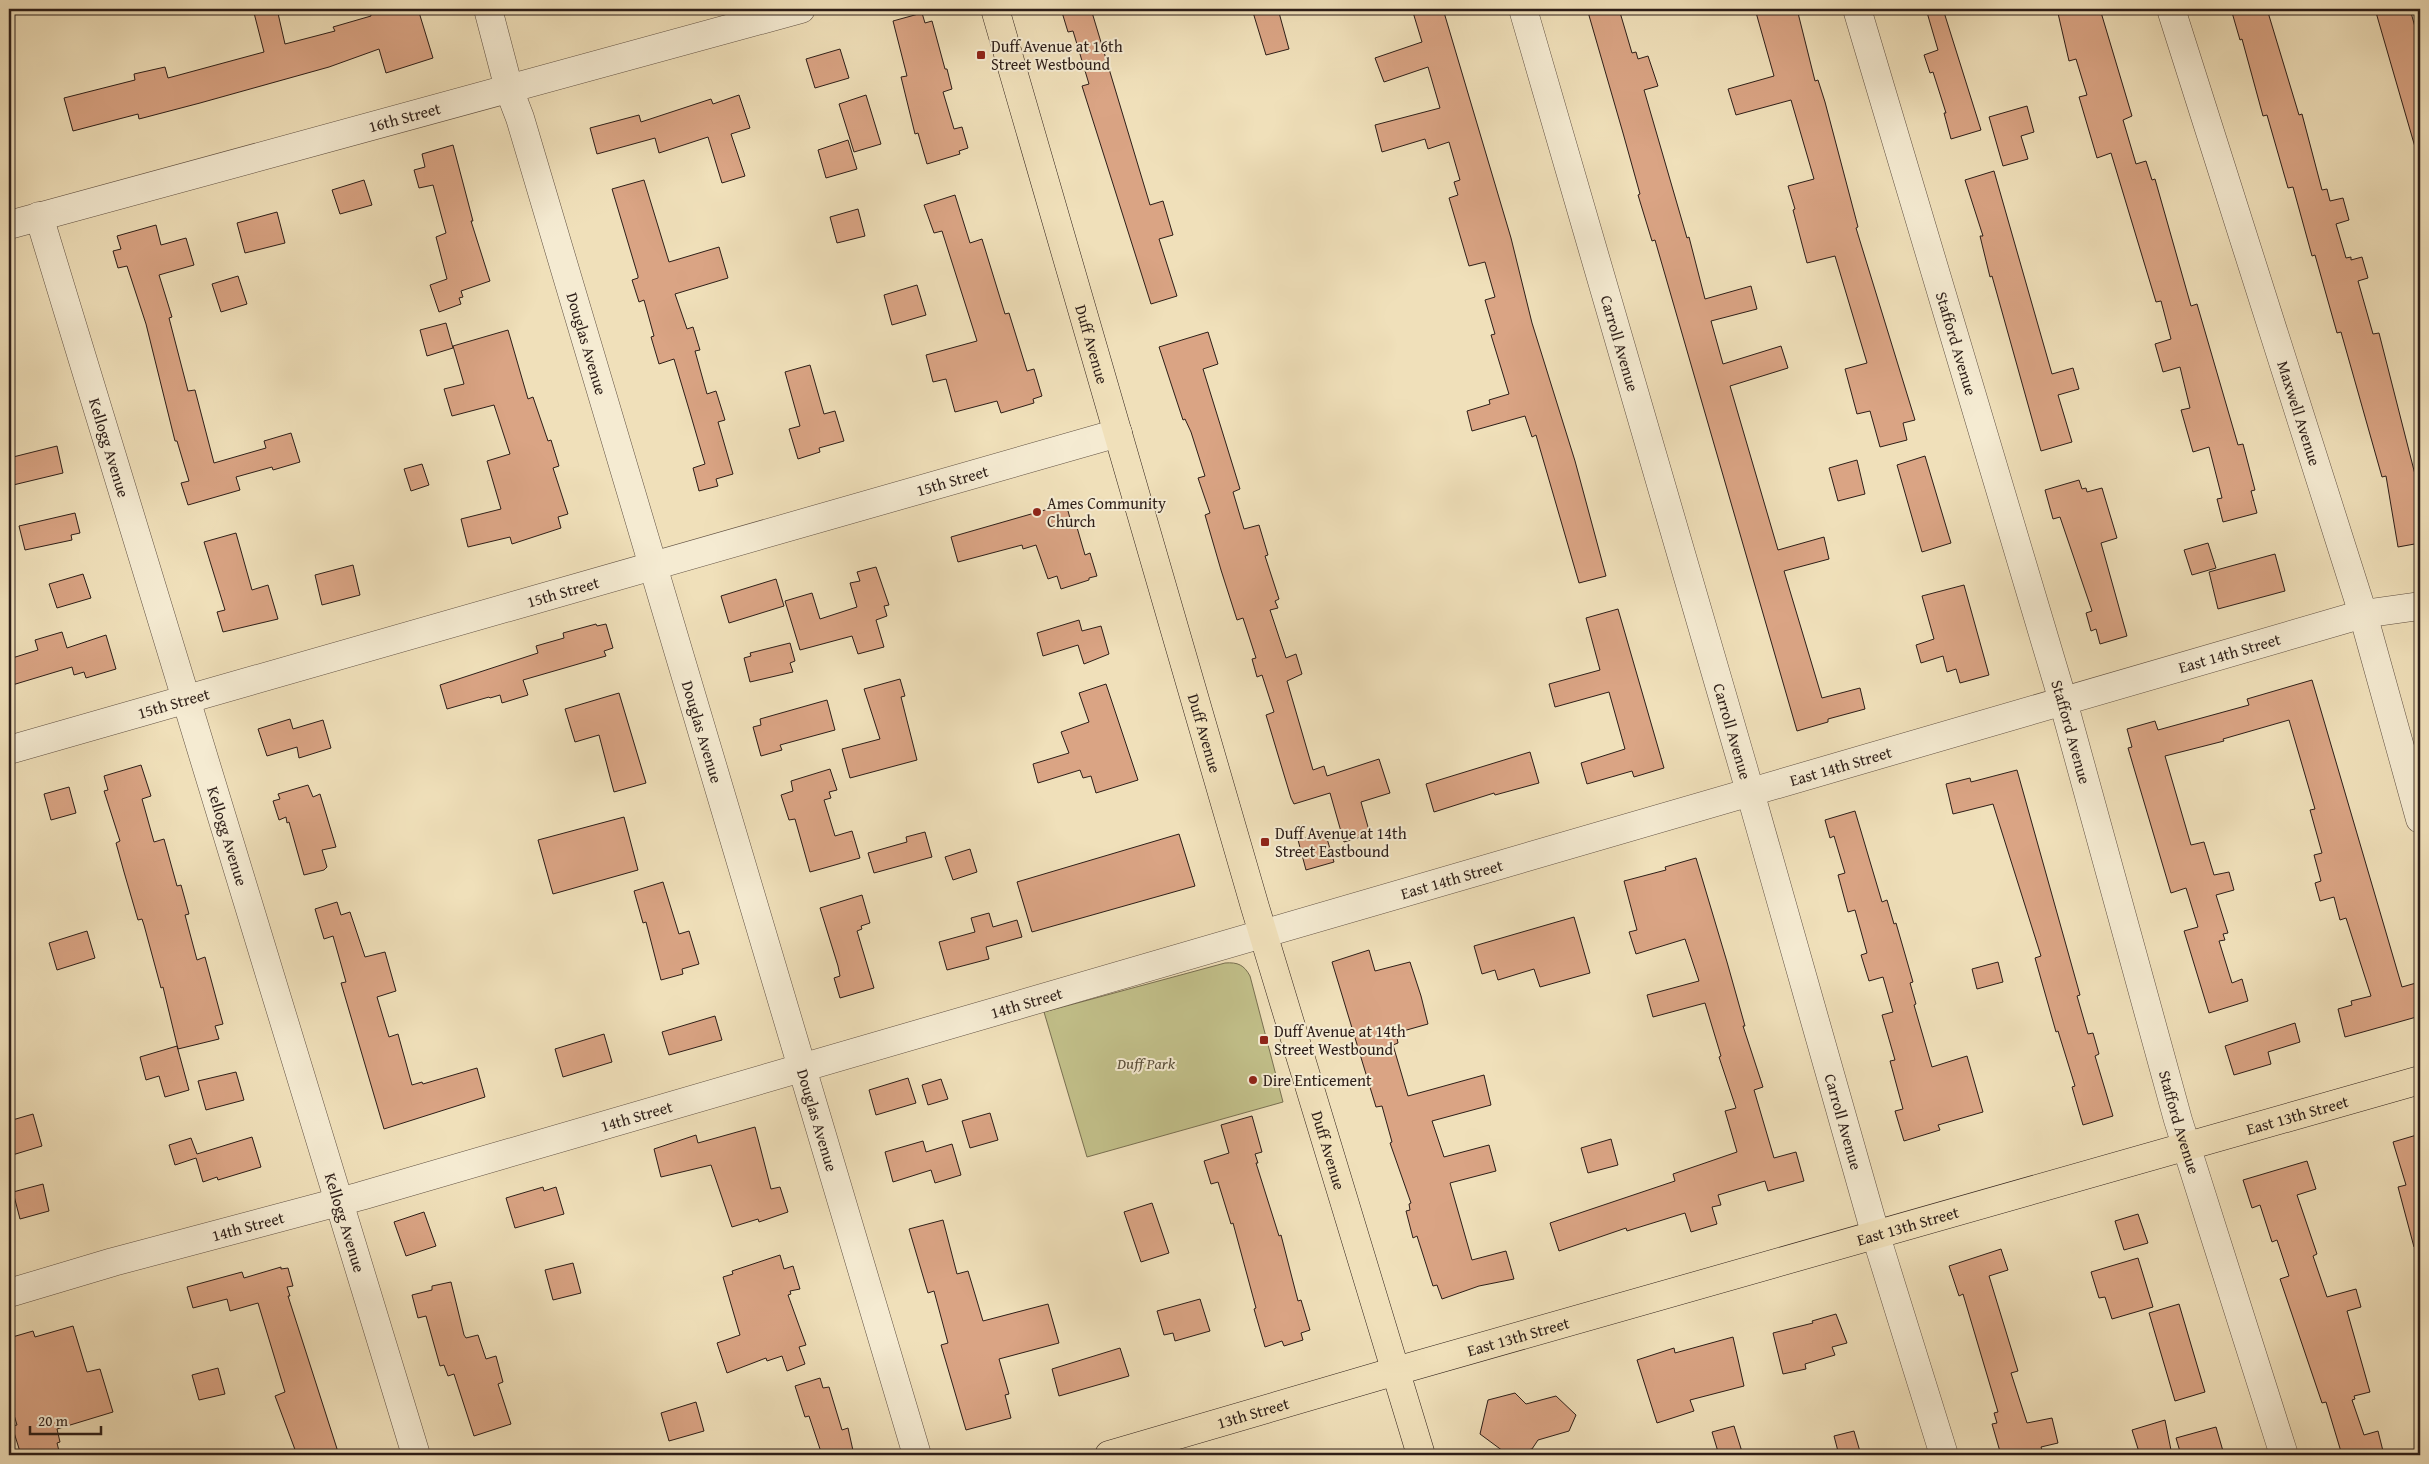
<svg xmlns="http://www.w3.org/2000/svg" width="2429" height="1464" font-family="'Gentium Book Plus',serif">
<style>
.green{fill:#c2c08a;stroke:#786f51}
.building{fill:#daa484;stroke:#2d1e18}
.lines{fill:none;stroke-linecap:round;stroke-linejoin:round}
.minor-casing{stroke:#5e4e40;stroke-width:29}
.major-casing{stroke:#2d1e18;stroke-width:29}
.minor{stroke:#f5ebd2;stroke-width:28}
.major{stroke:#f0e0ba;stroke-width:28}
.poi-dot{fill:#8f2418;stroke:#f5ebd2;stroke-width:2}
.labels{text-anchor:middle;dominant-baseline:central;stroke-width:4;stroke-linejoin:round;paint-order:stroke}
.poi-label{font-size:16px;fill:#2d1e18;stroke:#f5ebd2;text-anchor:start}
.street-label{font-size:16px;fill:#2d1e18;stroke:#f5ebd2}
.park-label{font-size:16px;font-style:italic;fill:#5a4f3a;stroke:#f5ebd2}
</style>
<rect width="100%" height="100%" fill="#f0e0ba"/>
<filter id="stains"><feTurbulence type="fractalNoise" baseFrequency=".004" numOctaves="4"/><feColorMatrix values="0 0 0 0 .2 0 0 0 0 .09 0 0 0 0 .02 0 0 0 .5 -.17"/></filter>
<radialGradient id="worn" r=".72"><stop offset=".6" stop-color="#630" stop-opacity="0"/><stop offset="1" stop-color="#630" stop-opacity=".3"/></radialGradient>
<path class="green" d="M1225,963c13,-1 19,2 25,13l33,126 -196,55 -43,-145z"/>
<path class="building" d="M253,9h24l8,35 50,-13 -2,-4 38,-11 -1,-7h48l15,49 -47,15 -7,-24 -50,18 -129,36 -61,16 -1,-5 -65,17 -9,-33 71,-18 -1,-6 31,-7 3,11 96,-26z
M1061,9h30l59,196 13,-4 10,34 -14,4 18,57 -26,8 -69,-218 7,-2 -16,-53 -5,1z
M1252,9h26l11,40 -23,6z
M1412,9h31l68,229 21,85 43,138 31,115 -27,7 -43,-148 -4,2 -7,-21 -53,15 -5,-20 23,-7 -1,-4 20,-6 -18,-59 4,-1 -10,-34 10,-3 -10,-35 -16,4 -20,-68 9,-3 -4,-13 6,-2 -11,-38 -21,7 -3,-10 -43,13 -7,-27 65,-17 -12,-41 -44,15 -9,-24 47,-16z
M1599,9h20l13,44 4,-1 2,7 10,-3 10,30 -14,4 43,148 2,-1 16,62 46,-13 6,23 -46,12 12,43 58,-18 7,22 -58,18 48,164 46,-13 5,22 -45,12 38,127 38,-10 5,21 -37,10v3l-31,9 -142,-491 -3,1 -14,-46 2,-1 -17,-61 -35,-121z
M1755,9h42l18,72 3,-1 7,22 33,125 -2,1 59,192 -12,3 4,17 -27,7 -10,-36 -13,3 -12,-45 22,-6 -32,-107 -28,7 -14,-53 2,-1 -7,-23 26,-7 -23,-79 -55,15 -8,-26 46,-13z
M1926,9h17l38,121 -30,9 -7,-26h2l-13,-41 -3,1 -6,-18 14,-5z
M2057,9h43l32,107 -9,4 13,44 10,-3 6,19 3,-1 36,127 6,-2 41,141 5,-1 12,46 -4,1 6,22 -34,9 -6,-23 5,-1 -13,-51 -16,5 -12,-42 9,-2 -10,-41 -17,5 -8,-28 16,-5 -10,-38 -5,1 -45,-149 -14,5 -18,-61 8,-2 -11,-36 -7,2z
M2231,9h36l32,106 3,-1 20,76 5,-1 3,12 13,-3 6,22 -13,4 10,34 5,-1v3l11,-3 6,21 -10,3 15,53 6,-1 41,161v49l-22,4 -12,-71 -4,1 -41,-145 -4,1 -22,-78 -3,1 -19,-69 -5,1 -21,-73 -4,1 -21,-77 -2,1z
M2375,9h35l10,36v101l-5,1z
M922,13l3,10 7,-2 13,48h2l5,20 -9,3 11,37 8,-2 6,21 -9,3 1,3 -33,10 -9,-31 -3,1 -14,-57 6,-1 -14,-55z
M840,49l9,29 -34,10 -9,-29z
M739,95l11,33 -19,6 14,42 -23,7 -14,-46 -49,16 -4,-15 -58,16 -7,-26 49,-13 2,7 70,-23 2,5z
M866,95l15,49 -27,8 -15,-48z
M2027,106l7,26 -13,4 7,23 -25,7 -14,-49z
M848,140l9,29 -31,9 -8,-28z
M453,145l20,76h-2l19,60 -29,10 2,6 -4,1 2,6 -22,8 -9,-27 17,-6 -11,-42 10,-4 -13,-48 -14,3 -5,-18 11,-3 -3,-13z
M1994,171l58,203 21,-6 6,21 -21,6 14,47 -31,9 -49,-175 -2,1 -10,-41h3l-18,-56z
M364,180l8,25 -32,9 -8,-24z
M644,180l25,82 50,-15 9,31 -53,16 12,35 6,-2 7,23 -5,1 12,43 9,-3 9,29 -7,2 15,52 -17,5 2,7 -19,5 -6,-23 12,-4 -14,-48 -17,-57 -15,5 -8,-27 3,-1 -10,-36 -5,2 -7,-22 6,-2v-2l-26,-87z
M955,195l15,48 12,-4 23,75 4,-1 18,58 7,-2 8,27 -9,3 1,4 -33,10 -4,-12 -42,11 -9,-33 -13,3 -7,-27 51,-14 -35,-110 -8,2 -10,-28z
M858,209l7,27 -28,7 -7,-26z
M277,212l8,31 -40,10 -8,-30z
M156,225l5,20 25,-7 8,27 -35,10 13,42 -3,1 19,73 7,-1 19,73 52,-15 -2,-7 27,-8 9,29 -27,8 -1,-3 -36,10 4,13 -52,15 -7,-22 8,-2 -12,-40h-2l-29,-117 -19,-58 -9,2 -5,-17 8,-2 -4,-13z
M238,276l9,28 -26,8 -9,-28z
M917,285l9,30 -34,10 -8,-30z
M446,323l7,25 -26,8 -7,-26z
M508,330l20,69 5,-2 15,44 3,-1 8,26 -6,2 15,46 -10,3 3,11 -49,16 -2,-7 -42,10 -7,-28 40,-10 -14,-48 23,-7 -16,-49 -42,11 -8,-27 20,-5 -11,-38z
M1208,332l10,32 -15,5 37,120 -7,3 11,37 15,-4 9,30 -3,1 14,43 -4,2 3,7 -8,2 16,48 10,-4 6,20 -15,7 26,89 11,-4 3,10 52,-17 11,34 -29,9 9,32 -26,8 -14,-49 -36,11 -3,-6 -25,-83 8,-3 -12,-37 -5,2 -5,-18 4,-1 -13,-40 -6,2 -16,-50 -16,-55 5,-2 -12,-35 7,-2 -14,-44 -6,-13 -2,1 -24,-73z
M810,365l14,49 11,-3 9,30 -25,7 1,4 -22,7 -9,-30 11,-3 -15,-54z
M57,446l6,27 -54,13v-28z
M1925,456l26,87 -29,9 -25,-87z
M1857,460l8,34 -27,7 -9,-33z
M422,464l7,21 -18,6 -7,-22z
M2079,480l3,9 4,-1 1,4 15,-4 15,50 -16,5 26,93 -27,8 -4,-15 -5,2 -5,-18 6,-2 -32,-94 -7,2 -8,-29z
M1066,504l6,21 4,-1 9,31 5,-2 7,23 -8,2v2l-28,9 -4,-13 -9,3 -12,-34 -13,4 -1,-4 -64,17 -7,-25z
M75,513l5,20 -9,2 1,5 -47,10 -6,-24z
M236,533l16,57 16,-5 10,34 -55,13 -6,-20 8,-2 -21,-68z
M2208,543l8,25 -24,7 -8,-25z
M2275,554l10,37 -67,18 -9,-37z
M353,565l7,30 -38,10 -7,-30z
M876,567l13,38 -5,1 3,10 -11,4 8,27 -26,7 -6,-18 -52,14 -15,-49 27,-8 8,26 37,-12 -7,-24 10,-2 -3,-9z
M83,574l8,24 -34,10 -8,-24z
M776,579l8,27 -55,17 -8,-27z
M1964,585l25,90 -29,8 -4,-14 -9,3 -4,-16 -22,7 -5,-18 18,-6 -12,-43z
M1618,609l46,159 -30,9 -2,-6 -45,13 -6,-21 44,-14 -16,-57 -54,15 -6,-23 51,-14 -14,-52z
M1079,620l3,11 19,-5 8,28 -25,10 -6,-19 -35,11 -6,-23z
M596,624l1,2 9,-2 7,24 -9,3 2,5 -83,24 5,15 -26,8 -2,-8 -10,3 -1,-1 -42,12 -7,-24 98,-32 -2,-7 28,-8 -1,-5z
M62,632l5,16 39,-13 10,34 -30,9 -2,-6 -10,3 -2,-8 -63,19v-27l29,-9 -3,-10z
M790,643l5,18 -5,2 3,9 -43,10 -6,-24 7,-2 -1,-3z
M900,679l5,17 -4,1 16,63 -67,18 -8,-29 38,-10 -16,-50z
M2312,680l90,307 14,-4 4,14v19l-75,21 -7,-28 14,-4 -1,-4 20,-5 -25,-78 -6,2 -6,-23 -14,4 -5,-18 6,-2 -7,-26 8,-2 -12,-43 5,-1 -26,-89 -66,19 1,2 -59,15 26,89 13,-3 10,33 15,-3 5,18 -18,5 12,38 -5,1 2,6 -6,1 13,42 10,-4 6,22 -39,12 -25,-82 14,-4 -12,-39 -15,5 -43,-145 4,-1 -5,-18 28,-8 3,9 91,-25 -2,-6z
M1106,684l32,96 -42,13 -5,-17 -8,2 -3,-8 -42,13 -5,-19 36,-11 -8,-21 28,-10 -10,-29z
M619,693l27,90 -32,9 -15,-57 -24,7 -10,-33z
M827,700l8,30 -55,15 2,5 -21,6 -8,-29 8,-2 -1,-6z
M290,719l3,10 30,-9 8,28 -32,10 -2,-11 -30,9 -9,-27z
M1530,752l9,31 -44,12 -1,-2 -60,19 -8,-28z
M141,765l10,31 -9,3 12,43 10,-3 13,47 4,-1 8,29 -4,1 12,45 8,-3 18,67 -8,2 4,13 -41,10 -15,-62 -2,1 -17,-63 -2,-6 -4,1 -14,-48 -8,-29 4,-2 -16,-50 4,-1 -4,-14z
M830,769l7,21 -8,2 2,6 -7,2 11,36 17,-5 8,27 -50,14 -15,-53 -6,1 -8,-25 12,-4 -2,-10z
M2017,770l63,225 -3,1 11,38 5,-1 6,21 -4,2 18,60 -30,9 -11,-38 3,-1 -17,-55 -2,1 -21,-74 6,-2 -48,-152 -40,10 -7,-30 24,-6 1,4z
M308,785l5,12 7,-3 16,53 -14,3 5,17 -3,3 -20,5 -15,-53 -2,1 -1,-6 -7,3 -6,-19 7,-2 -2,-5z
M69,787l7,26 -25,7 -7,-26z
M1855,811l27,91 5,-2 7,24 2,-1 17,59 -3,1 6,21 -2,1 18,62 35,-11 16,56 -45,13 2,5 -36,11 -9,-30 8,-2 -13,-48 5,-1 -13,-45 11,-3 -10,-35 -14,4 -8,-26 6,-2 -12,-43 -7,2 -10,-37 7,-2 -11,-37 -4,2 -5,-18z
M624,817l14,53 -85,24 -15,-54z
M925,832l7,25 -58,16 -6,-20 39,-11 -1,-5z
M1325,832l9,30 -28,8 -8,-30z
M1179,834l16,52 -163,46 -15,-50z
M970,849l7,23 -24,8 -8,-23z
M1696,858l31,104 18,64h-2l20,61 -9,3 20,68 22,-6 8,29 -36,10 -3,-10 -47,14 3,10 -9,2 5,17 -26,8 -6,-19 -58,18 -1,-3 -67,23 -9,-28 125,-42 -2,-7 64,-22 -12,-41 11,-3 -17,-51 2,-1 -16,-53 -52,14 -6,-22 52,-14 -14,-42 -49,15 -7,-22 8,-2 -13,-49 42,-11 -1,-3z
M663,882l16,52 10,-3 10,33 -17,5 1,5 -22,6 -15,-58 -3,1 -9,-32z
M862,895l8,28 -9,3 1,3 -5,2 17,57 -34,10 -6,-20 6,-2 -2,-10 -18,-58z
M337,902l4,13 9,-3 15,45 20,-5 11,39 -19,6 12,40 9,-3 14,51 10,-3 1,2 54,-16 8,29 -101,32 -43,-146 5,-1 -13,-46 -9,3 -9,-30z
M989,913l4,14 24,-7 5,17 -36,10 3,12 -42,11 -8,-28 36,-10 -4,-14z
M1574,917l16,56 -50,14 -6,-18 -36,11 -3,-10 -13,4 -8,-28z
M87,931l8,27 -38,12 -8,-27z
M1369,950l6,21 35,-9 11,34 7,28 -32,9 2,10 -5,2 15,51 76,-21 7,30 -59,16 12,36 45,-12 7,26 -46,12 22,77 34,-9 8,28 -35,7 -37,13 -5,-14 -4,1 -16,-50 -4,2 -7,-27 4,-1 -1,-6 2,-1 -21,-60 2,-1 -10,-36 -6,1 -44,-145z
M1998,962l5,20 -26,7 -5,-20z
M715,1016l7,24 -53,15 -7,-23z
M2295,1023l5,19 -32,10 3,12 -37,11 -9,-29z
M604,1034l8,28 -49,15 -8,-28z
M177,1046l12,44 -24,7 -6,-21 -13,4 -6,-23z
M236,1072l8,28 -38,10 -8,-29z
M908,1078l8,25 -40,12 -7,-25z
M941,1079l7,20 -20,6 -6,-20z
M990,1113l8,27 -28,8 -8,-27z
M33,1114l9,32 -33,10v-35z
M1252,1116l10,36 -7,2 3,9h-2l23,73 2,-1 17,66 3,-1 9,30 -9,3 2,7 -19,6 -2,-5 -17,6 -11,-38 2,-1 -23,-85 -2,1 -13,-42 -7,2 -7,-23 25,-8 -8,-28z
M755,1127l16,62 9,-2 8,25 -29,10 -1,-3 -26,8 -21,-62 -50,12 -7,-28 42,-14 2,8z
M2420,1134v112l-6,1 -16,-60 8,-2 -13,-43z
M252,1137l9,30 -43,13 -1,-3 -14,5 -7,-24 -21,7 -6,-20 22,-7 6,16z
M1611,1139l7,26 -30,8 -7,-25z
M923,1141l3,11 26,-8 9,31 -26,8 -4,-13 -38,12 -8,-30z
M2307,1161l9,28 -19,6 20,59 -4,2 14,41 29,-8 5,18 -14,4 23,81 -16,4 1,3 -3,1 12,35 14,-4 6,24h-42l-16,-53 -4,1 -42,-124 9,-3 -12,-36 -5,2 -12,-37 -8,3 -9,-28z
M43,1184l6,27 -29,8 -7,-27z
M543,1187l1,4 12,-4 8,27 -49,14 -9,-30z
M1152,1203l17,50 -28,9 -17,-50z
M424,1212l12,34 -30,10 -12,-34z
M2138,1214l10,29 -24,7 -9,-29z
M943,1220l14,54 11,-3 15,50 65,-17 11,39 -60,16 10,35 -4,1 6,23 -45,12 -25,-85 7,-2 -14,-52 -6,2 -19,-64z
M2001,1249l7,21 -19,6 29,95 -7,2 16,50 25,-5 6,25 -17,4 3,8h-43l-9,-31 5,-1 -3,-10 4,-1 -35,-118 -4,2 -10,-30z
M780,1255l4,14 9,-3 7,23 -10,2 1,3 -3,1 18,50 -7,2 6,17 -18,7 -5,-15 -15,5 -1,-3 -39,15 -10,-30 23,-8 -17,-58 10,-3 -1,-3z
M2138,1258l15,49 -41,12 -7,-22 -6,1 -8,-26z
M573,1263l8,30 -28,7 -8,-30z
M281,1267v2l7,-1 5,18 -6,1 3,9h-2l51,159h-42l-22,-59 10,-4 -27,-89 -28,8 -3,-12 -34,9 -6,-21 55,-15 2,6z
M451,1282l13,53 2,3 12,-3 8,24 10,-3 7,26 -5,2 13,40 -37,12 -20,-62 -6,2 -4,-11 -4,1 -14,-50 -8,2 -6,-23 20,-5v-4z
M1200,1299l10,32 -35,10 -2,-8 -9,2 -7,-24z
M2179,1304l26,88 -30,9 -26,-88z
M1836,1314l11,29 -15,4 3,8 -30,9 1,5 -23,5 -10,-41 40,-10 -1,-2z
M73,1326l14,46 13,-3 13,43 -56,17 3,13 -3,1 3,12h-39l-9,-29 5,-1 -8,-27v-60l24,-7 2,6z
M1733,1337l11,49 -54,14 4,11 -37,12 -20,-63 37,-12 1,5z
M1120,1348l9,28 -70,20 -7,-27z
M218,1368l7,26 -26,6 -7,-25z
M820,1378l3,10 6,-1 13,43 6,-2 6,27h-32l-13,-39 -4,1 -10,-31z
M1515,1393l11,11 30,-8 20,19 -7,16 -31,9 -6,9 -25,5 -27,-20 8,-34z
M696,1402l8,29 -35,10 -8,-28z
M2165,1420l6,30 -16,5h-15l-8,-25z
M1734,1426l9,29h-24l-7,-23z
M2216,1427l7,24 -14,4h-28l-5,-17z
M1854,1431l7,24h-22l-5,-19z"/>
<g class="lines">
<defs>
<g id="minor">
<path id="s1" d="M488,9l21,80 11,29 397,1337"/>
<path id="s2" d="M1523,9l220,758 133,469 68,219"/>
<path id="s3" d="M1857,9l206,692 115,419 106,335"/>
<path id="s4" d="M2171,9l192,605 57,205"/>
<path id="s5" d="M39,216l377,1239"/>
<path id="s6" d="M9,225c263,-74 528,-142 792,-216"/>
<path id="s7" d="M9,750l1109,-317"/>
<path id="s8" d="M9,1293l104,-31 248,-66 2002,-582 57,-8"/>
</g>
<g id="major">
<path id="s9" d="M995,9l260,898 166,548"/>
<path id="s10" d="M1109,1455l287,-84 1024,-291"/>
</g>
</defs>
<use href="#minor" class="minor-casing"/>
<use href="#major" class="major-casing"/>
<use href="#minor" class="minor"/>
<use href="#major" class="major"/>
</g>
<g class="poi-dot">
<rect x="976" y="50" width="10" height="10" rx="2.5"/>
<circle cx="1037" cy="512" r="5"/>
<rect x="1260" y="837" width="10" height="10" rx="2.5"/>
<rect x="1259" y="1035" width="10" height="10" rx="2.5"/>
<circle cx="1253" cy="1080" r="5"/>
</g>
<g class="labels">
<g class="poi-label">
<text x="991" y="46">Duff Avenue at 16th<tspan x="991" dy="18">Street Westbound</tspan></text>
<text x="1047" y="503">Ames Community<tspan x="1047" dy="18">Church</tspan></text>
<text x="1275" y="833">Duff Avenue at 14th<tspan x="1275" dy="18">Street Eastbound</tspan></text>
<text x="1274" y="1031">Duff Avenue at 14th<tspan x="1274" dy="18">Street Westbound</tspan></text>
<text x="1263" y="1080">Dire Enticement</text>
</g>
<g class="street-label">
<text stroke="none"><textPath href="#s6" startOffset="410">16th Street</textPath></text>
<text stroke="none"><textPath href="#s1" startOffset="349">Douglas Avenue</textPath></text>
<text stroke="none"><textPath href="#s2" startOffset="348">Carroll Avenue</textPath></text>
<text stroke="none"><textPath href="#s3" startOffset="349">Stafford Avenue</textPath></text>
<text stroke="none"><textPath href="#s9" startOffset="349">Duff Avenue</textPath></text>
<text stroke="none"><textPath href="#s4" startOffset="424">Maxwell Avenue</textPath></text>
<text stroke="none"><textPath href="#s5" startOffset="242">Kellogg Avenue</textPath></text>
<text stroke="none"><textPath href="#s7" startOffset="981">15th Street</textPath></text>
<text stroke="none"><textPath href="#s7" startOffset="576">15th Street</textPath></text>
<text stroke="none"><textPath href="#s8" startOffset="2311">East 14th Street</textPath></text>
<text stroke="none"><textPath href="#s7" startOffset="171">15th Street</textPath></text>
<text stroke="none"><textPath href="#s1" startOffset="754">Douglas Avenue</textPath></text>
<text stroke="none"><textPath href="#s2" startOffset="752">Carroll Avenue</textPath></text>
<text stroke="none"><textPath href="#s3" startOffset="754">Stafford Avenue</textPath></text>
<text stroke="none"><textPath href="#s9" startOffset="754">Duff Avenue</textPath></text>
<text stroke="none"><textPath href="#s8" startOffset="1906">East 14th Street</textPath></text>
<text stroke="none"><textPath href="#s5" startOffset="648">Kellogg Avenue</textPath></text>
<text stroke="none"><textPath href="#s8" startOffset="1501">East 14th Street</textPath></text>
<text stroke="none"><textPath href="#s8" startOffset="1058">14th Street</textPath></text>
<text stroke="none"><textPath href="#s10" startOffset="1236">East 13th Street</textPath></text>
<text stroke="none"><textPath href="#s8" startOffset="652">14th Street</textPath></text>
<text stroke="none"><textPath href="#s1" startOffset="1159">Douglas Avenue</textPath></text>
<text stroke="none"><textPath href="#s2" startOffset="1158">Carroll Avenue</textPath></text>
<text stroke="none"><textPath href="#s3" startOffset="1159">Stafford Avenue</textPath></text>
<text stroke="none"><textPath href="#s9" startOffset="1189">Duff Avenue</textPath></text>
<text stroke="none"><textPath href="#s5" startOffset="1052">Kellogg Avenue</textPath></text>
<text stroke="none"><textPath href="#s8" startOffset="248">14th Street</textPath></text>
<text stroke="none"><textPath href="#s10" startOffset="831">East 13th Street</textPath></text>
<text stroke="none"><textPath href="#s10" startOffset="426">East 13th Street</textPath></text>
<text stroke="none"><textPath href="#s10" startOffset="150">13th Street</textPath></text>
</g>
<g class="park-label">
<text x="1146" y="1063">Duff Park</text>
</g>
</g>
<rect width="2429" height="1464" fill="none" stroke="#f0e0ba" stroke-width="30"/>
<rect x="10" y="10" width="2409" height="1444" fill="none" stroke="#2d1e18" stroke-width="2.5"/>
<rect x="15" y="15" width="2399" height="1434" fill="none" stroke="#2d1e18"/>
<path d="M30 1426v8h71v-8" fill="none" stroke="#2d1e18" stroke-width="2.5"/>
<text x="38" y="1426" font-size="15" fill="#2d1e18" stroke="#f5ebd2" stroke-width="4" paint-order="stroke">20 m</text>
<rect width="100%" height="100%" filter="url(#stains)"/>
<rect width="100%" height="100%" fill="url(#worn)"/>
</svg>
